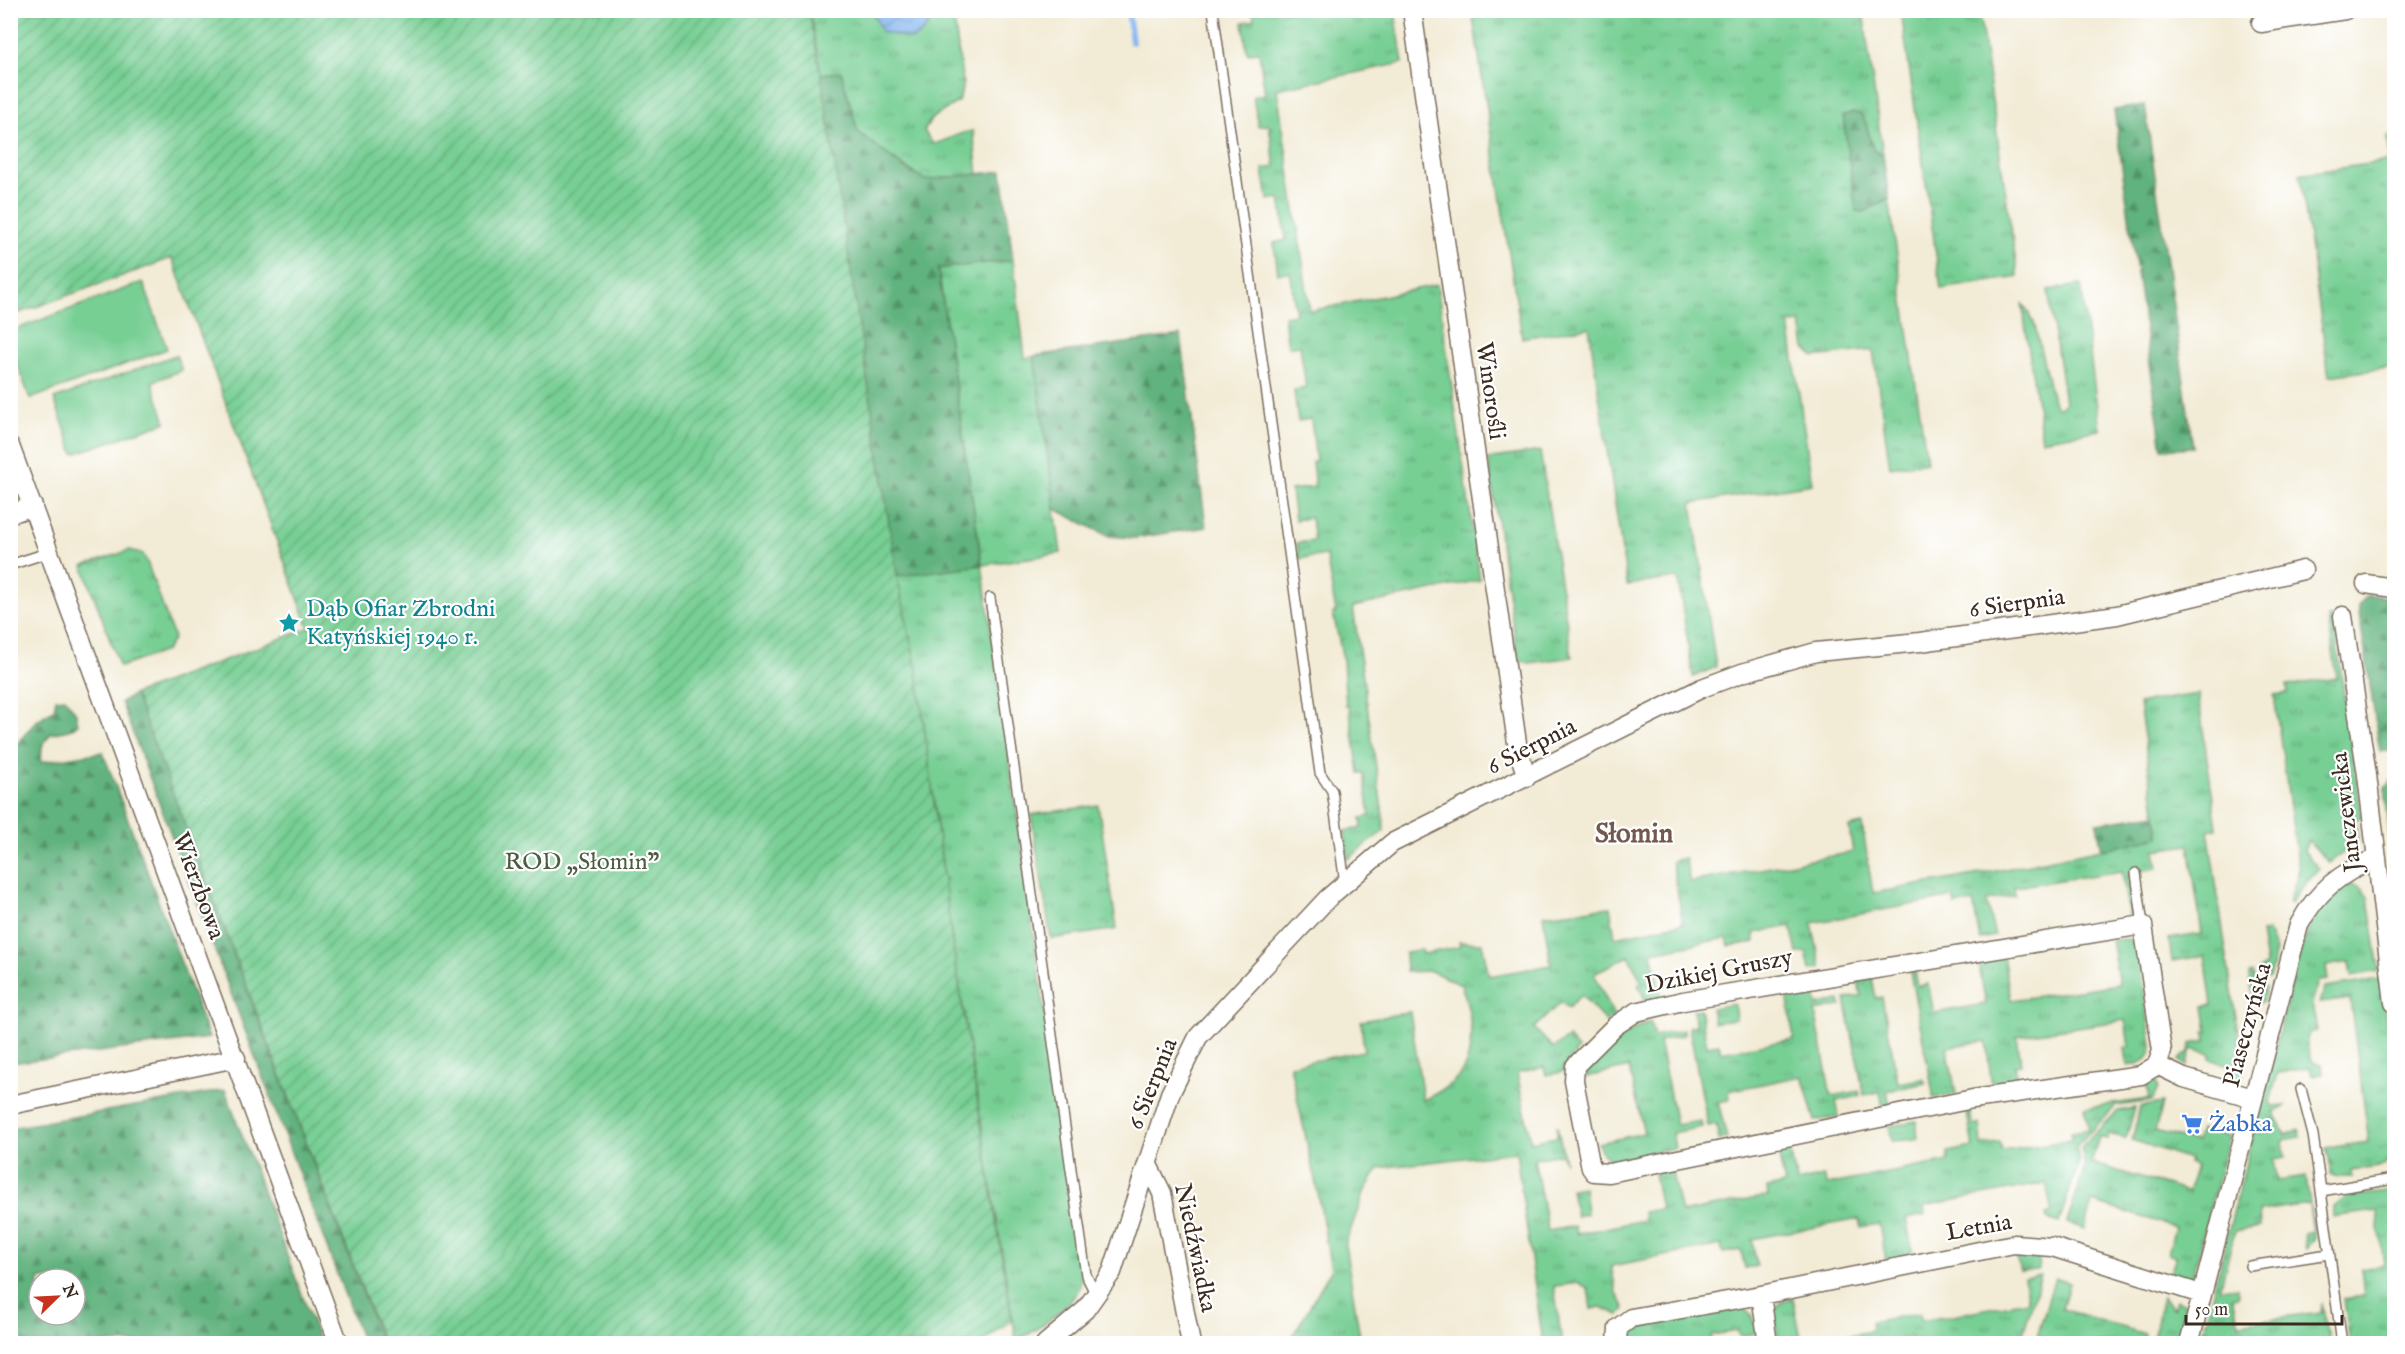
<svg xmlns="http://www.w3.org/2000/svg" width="2405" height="1354" font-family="'IM FELL English',serif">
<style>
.grass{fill:url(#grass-tufts);stroke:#597c59;stroke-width:1.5}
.forest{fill:url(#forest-firs);stroke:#4e6e4e;stroke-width:1.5;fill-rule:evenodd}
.garden{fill:url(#garden-furrows);stroke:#597c59;stroke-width:1.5}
.pitch{fill:#77cf94;stroke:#597c59;stroke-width:1.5}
.water{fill:url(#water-waves);stroke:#5e7086;stroke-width:1.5}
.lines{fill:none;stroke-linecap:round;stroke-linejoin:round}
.stream{stroke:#82b5ef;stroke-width:6}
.service-casing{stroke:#7b6e5e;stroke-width:12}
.minor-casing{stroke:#7b6e5e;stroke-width:21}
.service{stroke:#fff;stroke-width:9}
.minor{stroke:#fff;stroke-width:18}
.labels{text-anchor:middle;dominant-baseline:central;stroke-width:4.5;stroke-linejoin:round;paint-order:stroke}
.street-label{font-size:24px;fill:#3b2a1e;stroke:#fff}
.culture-label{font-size:24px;fill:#0d838f;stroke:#fff;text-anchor:start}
.park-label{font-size:24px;fill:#4d5c41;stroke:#fff}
.shop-label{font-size:24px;fill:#366cbe;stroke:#fff;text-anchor:start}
.quarter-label{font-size:27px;font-weight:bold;fill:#74584f;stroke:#fff}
</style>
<defs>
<pattern id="grass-tufts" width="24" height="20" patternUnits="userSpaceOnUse" patternTransform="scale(1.5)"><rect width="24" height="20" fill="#77cf94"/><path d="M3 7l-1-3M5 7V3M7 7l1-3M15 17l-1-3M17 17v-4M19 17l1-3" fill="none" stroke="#63a878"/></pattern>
<pattern id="forest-firs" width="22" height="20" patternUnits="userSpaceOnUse" patternTransform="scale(1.5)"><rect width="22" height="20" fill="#61b27e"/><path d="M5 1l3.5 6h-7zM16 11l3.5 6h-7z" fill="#519167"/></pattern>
<pattern id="garden-furrows" width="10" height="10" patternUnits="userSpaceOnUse" patternTransform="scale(1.5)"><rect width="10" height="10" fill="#77cf94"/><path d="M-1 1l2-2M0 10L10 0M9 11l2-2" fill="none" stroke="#63a878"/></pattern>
<pattern id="water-waves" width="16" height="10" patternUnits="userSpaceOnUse" patternTransform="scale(1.5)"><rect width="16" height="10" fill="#82b5ef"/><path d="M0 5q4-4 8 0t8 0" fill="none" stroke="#6c93c1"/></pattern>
</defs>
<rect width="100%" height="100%" fill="#fff"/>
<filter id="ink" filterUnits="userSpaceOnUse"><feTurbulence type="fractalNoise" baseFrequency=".0167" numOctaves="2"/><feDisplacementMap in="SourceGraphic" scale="12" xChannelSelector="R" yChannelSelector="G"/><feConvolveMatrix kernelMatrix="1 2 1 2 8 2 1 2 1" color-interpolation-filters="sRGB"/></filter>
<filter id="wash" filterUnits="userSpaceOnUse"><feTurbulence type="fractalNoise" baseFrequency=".008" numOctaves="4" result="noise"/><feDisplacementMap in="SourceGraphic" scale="24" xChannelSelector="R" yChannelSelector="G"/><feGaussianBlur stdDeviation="1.35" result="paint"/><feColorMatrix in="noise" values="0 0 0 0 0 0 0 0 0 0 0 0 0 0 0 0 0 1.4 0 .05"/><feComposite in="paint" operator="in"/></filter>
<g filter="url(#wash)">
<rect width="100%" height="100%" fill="#f2ebd5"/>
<path class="grass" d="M809,11h63l5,9 54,-6v-3h22l10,74 -4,16 -27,17 -8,13 9,13c15,-3 25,-12 40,-13l5,44 -52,6 -51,-35 -17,-14 -17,-60 -20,2z
M1278,11h117l8,52 -126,26 30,202 3,20 127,-26 43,295 -127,27 32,223 -37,29 -3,-28 17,-3 -1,-10 9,-2 -6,-43h-5l-10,-67h-3l-3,-47 -10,-46 3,-1 -10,-57 -27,4 -2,-16 17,-2 -3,-23 -16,2 -4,-30 24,-3 -3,-25 4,-1 -5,-42 -13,2 -4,-31 12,-2 -6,-43 -12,2 -4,-31 12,-2 -6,-42 -12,1 -4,-30 12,-3 -6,-42 -12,2 -5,-31 12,-2 -6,-42 -11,1 -5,-30 12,-2 -6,-42 -12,1 -4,-31 11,-2 -1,-9z
M1472,11h391l20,144 -10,-5 -7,-26 12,81 11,-6 38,263 -37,5 -17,-117 -59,7 -9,-9 -4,-25 -12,1 23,160 -120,19 24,164 -23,10 -15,-99 -51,7 -38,-258 -67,11z
M1901,11h78l39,266 -77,12z
M2388,136h6v231l-65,9 -29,-202 90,-13z
M1013,260l12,98 9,-1 27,196 -79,12 99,706c0,8 0,16 -5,23 -10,15 -43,40 -60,46l-65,-406 -34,-263 -20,-95 85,-12 -44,-296z
M2081,285l19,145 -58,10 -20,-137 12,19 19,79 4,6h4l4,-5 -17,-112z
M1540,451l32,206 -43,6 -11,-4 -30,-200z
M130,550l13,4 4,8 27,76 -8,13 -46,16 -37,-101z
M2333,617l29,201 -7,1 3,21 -3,4 -26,19 -21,-23 -4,11 15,18 -12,13 -16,22 -2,-1 10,-33 -25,-175 14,-2 -1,-7 50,-8 -9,-60z
M2198,694l19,134 -9,2 34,228h4l-6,26 -16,-4 5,-15 -19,-6 1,-5 -19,-5 -5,17 -8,-6 10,-8 1,-8 16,-3 -1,-9h3l-4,-26 8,-1 -7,-49 -33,5 -3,-22 33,-5 -13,-89 -34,5 3,18 -29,5 5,36 -5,7 -7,-45 -108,16 1,9 -29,5 9,35 -15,3 -7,-37 -18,3 -2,-8 -141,26 9,45 -11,2 -4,-18 -9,1 -6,-27 -37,7 1,9 -26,4 -2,-8 -75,14 9,45 -16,3 -7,-16 4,-1 -13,-27 -35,17 20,43 -8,6 -25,-27 -13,13 -7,-6 -27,26 19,20 15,-10 10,11 -16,23 -16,3 -2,-8 -27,6 14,69 26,-5v-12l8,37 -4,-8 -27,5 14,72 27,-5 2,8 67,-14 -1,-8 18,-3 -7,-36 17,-4 10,44 87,-17 -1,-8 18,-4 -8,-36 12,-2 8,36 27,-6 3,9 122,-24 -1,-9 25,-5 -6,-34h3l3,13 7,-2 2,21 18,-2 2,8 70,-11 -1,-8 18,-3 -5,-21 65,-9 -3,-15 11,-2 1,6 -6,13 -36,5 -40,40 3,16 -20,61 -12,-4 -1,-4 6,-2 -6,-30 -122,23 1,9 -19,4 7,36 -27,5 -7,-36 -18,3 -2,-8 -107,20 5,27 -12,3 -4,-19 -18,3 -2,-8 -110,21 5,25 9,18 -6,6 -18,-8 -10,2 -3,-20 -9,-6 -25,3 8,57h-19l-27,-191 -137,16 -14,22 -20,55 16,98 -73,1 43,-74 -12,-72 -29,-133 74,-14 -3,-30 49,-9 13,88c13,-6 30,-15 38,-27 16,-24 10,-64 0,-88l-30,-14 -25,1 -1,-19 16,-4 1,5 38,-7 -1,-5 23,1 7,33 62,-11 -8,-50 67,-8 5,30 68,-14 -11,-62 13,-3 5,24 163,-30 -4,-25 13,-3 11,69 113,-20 173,-36 -20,-134z
M1098,805l19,124 -66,10 -20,-124z
M2351,884l11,5 6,8 11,74 -28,5 -2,-14 -23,4 2,14 -9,1 -7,23 5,27 -9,2c-3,11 0,21 6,30l8,1 1,10 -11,1 -2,-7 -32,5 -8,28 2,5 15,-1 -13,7 11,23 14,-6 2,8 -18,3 2,18 -11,2 3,21 29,-4 9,62 -9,10 -2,-16 9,-2 -4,-27 -50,7 1,16 -25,4 -15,58 17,-2 1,9 -6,1 7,26 82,-11 1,-9 8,40 -130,1 90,-355c9,-32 23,-97 61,-105z
M2268,931l8,19 -7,28 -7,-2 -3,-6 7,-6 -5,-32z
M2130,939l8,13 14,94c-1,15 -12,18 -25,20l-2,-18 4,-1 -4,-27 -108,16 4,28 -6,1 3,17 -26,5 -6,-46 -39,6 9,47 -22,4 -24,-126 5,-1 3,15 10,-2 6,29 52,-9 -8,-44 25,-4 8,44 108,-16 -8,-44z
M2252,973l3,6 11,9 -4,14h-8l-5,-28z
M1872,978l4,20 6,-1 16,86 25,-4 3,4 -39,8 3,15 -7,1 -3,-15 -16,3 -19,-96 16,-3 -3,-15z
M2380,979l14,99v89l-2,-12 -8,11 -32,5v6h-14l-7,-3 -5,-26 43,-6 -19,-143 -30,4 5,-16z
M1814,988l3,17 23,-5 1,6 -26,5 16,85 28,-5 1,5 -24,5 3,15 -24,5 -13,-45 -74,15 1,9 -11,2 9,36 -8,2 -3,-16 -8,2 -19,-99 7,-1 -3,-16 7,-1 7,37 12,-2 2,8 73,-13 -7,-46z
M1734,1004l2,15 -22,4 -3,-15z
M1650,1021l4,15 30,-6v5l-25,6 17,84 25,-4 1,6 -30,6 3,15 -64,12 -9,-7 -4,-10 46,-10 -15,-66 -43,10 -1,-5 36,-36z
M2162,1103l-7,28 41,11 4,-13 29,7 -36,139 -5,4 -18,-6 6,-16 -8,-3 7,-27 -83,-25 -8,27 -17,-6 18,-56 -4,-20 37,-36 17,-3 -9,30 -18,-4 -1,5 -8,-2 -8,26 97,29 8,-26 -8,-3 1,-4 -57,-19 8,-33z
M1916,1121l2,18 -26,2 -3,-15z
M1584,1187l3,27 -11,2 -5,-27z
M2394,1191v152h-44l-6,-44 20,-3 -3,-27 23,-4 -7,-54 -44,6v-10l13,-10z
M2028,1253l11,2 -1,15 -18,1 -4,-16z
M2041,1275l-21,68h-10l-1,-2 -98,2 -1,-7 -19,4v3h-88l69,-12 -1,-9 48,-9 2,8 107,-20 -4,-23z
M2055,1278l14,5 -7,26 83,25 -1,9h-109z
M2163,1297l10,12 3,-9 10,4 -10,39h-24z
M1793,1298l9,45h-24l-3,-33 6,-8z
M1741,1308l10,6 6,19 -18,3 -1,-5 -27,4 1,8 -83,1 2,-10 8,-7z"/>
<path class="forest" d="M841,72l17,60 45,35 23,13 76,-9 11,89 -75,9 44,296 -85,11 -76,-502z
M2145,105l48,342 -31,2 -48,-339z
M1853,113l8,1 5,9 7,27 10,5 6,44 -25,13 -8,-1 -13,-95z
M1181,335l25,192 -71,11 -27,-2 -53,-27 -21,-153z
M2368,595l26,3v152l-14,2 -22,-146z
M135,694l247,649h-19l-242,-641z
M65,698l11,15 2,11 -8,6 -20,4 -8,12 -1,16 62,-10 106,286 -198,25v-314c17,-15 21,-29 43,-39l2,-11z
M2394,778v103l-9,-93z
M2156,814l3,23 -57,13 -5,-27z
M225,1090l95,253h-309v-215zM39,1279h36v36h-36z"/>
<path class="garden" d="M10,11h799l12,63 76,502 20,95 34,263 61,386 -32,24 -597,-1 -248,-649 174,-66 -137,-370 -161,58z"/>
<path class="pitch" d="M143,282l24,67 -137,50 -19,-53v-15z
M176,355l6,15 -30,12 14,40 -92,32 -20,-55z"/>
<path class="water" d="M872,11h59c0,14 -6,20 -17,28l-32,-7z"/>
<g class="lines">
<path class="stream" d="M1128,10l4,32"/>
</g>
</g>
<g filter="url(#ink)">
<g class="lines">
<defs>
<path id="service" d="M1213,10l107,763 12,18 13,92
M10,565l40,-13
M990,598l96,677 10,20
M2136,873l7,52
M2301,1089l12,46 8,56 73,-12
M2321,1191l21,153
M2250,1266l79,-12"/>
<path id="minor" d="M1412,10l106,740 9,27
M2261,23l84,-13
M10,446l329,898
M10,514l23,-8
M2366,584l28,4
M2343,616l24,159 27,228
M2143,925l19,126 -5,14 -16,10 -168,24 -364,74 -15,-1 -3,-4 -17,-87 1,-15 40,-40 21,-14 47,-11z
M2157,1065l27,13 69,20
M10,1105l226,-47
M1148,1165l14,28 29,151
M1761,1295l7,49
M1045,1344l40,-34 27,-38 58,-178 28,-57 130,-139 64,-55 310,-155 40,-15 74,-21 104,-10 197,-27 186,-45
M1617,1344l1,-16 13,-10 130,-23 253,-51 38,3 149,47
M2189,1344l110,-419c18,-34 42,-53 78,-67"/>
</defs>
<use href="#service" class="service-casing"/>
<use href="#minor" class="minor-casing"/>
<use href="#service" class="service"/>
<use href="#minor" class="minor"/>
</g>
</g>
<defs>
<symbol id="sight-bare" viewBox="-9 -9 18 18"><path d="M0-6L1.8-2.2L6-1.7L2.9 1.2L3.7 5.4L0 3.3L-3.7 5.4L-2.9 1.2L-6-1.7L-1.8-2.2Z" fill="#0f9aa8" stroke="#fff" stroke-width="2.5" paint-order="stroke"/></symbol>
<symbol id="supermarket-bare" viewBox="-9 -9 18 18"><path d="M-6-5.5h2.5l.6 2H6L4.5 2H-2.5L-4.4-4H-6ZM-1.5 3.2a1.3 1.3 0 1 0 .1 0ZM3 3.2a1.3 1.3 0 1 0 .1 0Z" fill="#3f7fe0" stroke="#fff" stroke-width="2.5" paint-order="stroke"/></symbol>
</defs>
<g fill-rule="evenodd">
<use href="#sight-bare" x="274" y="608" width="30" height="30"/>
<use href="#supermarket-bare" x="2177" y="1109" width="30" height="30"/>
</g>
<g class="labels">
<g class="street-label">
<text transform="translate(1490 391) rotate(82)">Winorośli</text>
<text transform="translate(2017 604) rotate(-8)">6 Sierpnia</text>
<text transform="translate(1532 747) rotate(-27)">6 Sierpnia</text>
<text transform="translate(2347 812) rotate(-97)">Janczewicka</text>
<text transform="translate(198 886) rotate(70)">Wierzbowa</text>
<text transform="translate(1719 972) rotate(-11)">Dzikiej Gruszy</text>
<text transform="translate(2248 1025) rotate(-75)">Piaseczyńska</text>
<text transform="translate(1153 1084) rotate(-68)">6 Sierpnia</text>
<text transform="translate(1979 1228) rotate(-10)">Letnia</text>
<text transform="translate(1195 1248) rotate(78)">Niedźwiadka</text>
</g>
<g class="culture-label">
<text x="306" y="609">Dąb Ofiar Zbrodni<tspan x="306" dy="28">Katyńskiej 1940 r.</tspan></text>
</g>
<g class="park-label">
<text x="582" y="862">ROD „Słomin”</text>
</g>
<g class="shop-label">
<text x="2209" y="1124">Żabka</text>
</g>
<g class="quarter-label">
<text x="1634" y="835">Słomin</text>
</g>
</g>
<rect width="2405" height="1354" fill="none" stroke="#fff" stroke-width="36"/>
<g transform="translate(57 1297) rotate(66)"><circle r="28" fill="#ffffff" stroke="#b1aaa5" stroke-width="1.5"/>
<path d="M0-4.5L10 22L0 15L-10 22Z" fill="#c8321e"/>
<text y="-9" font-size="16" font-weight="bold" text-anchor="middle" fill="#3b2a1e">N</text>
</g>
<path d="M2186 1315v9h156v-9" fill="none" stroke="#3b2a1e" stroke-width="3"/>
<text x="2195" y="1315" font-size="18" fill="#3b2a1e" stroke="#ffffff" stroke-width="4.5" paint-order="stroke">50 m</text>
</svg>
